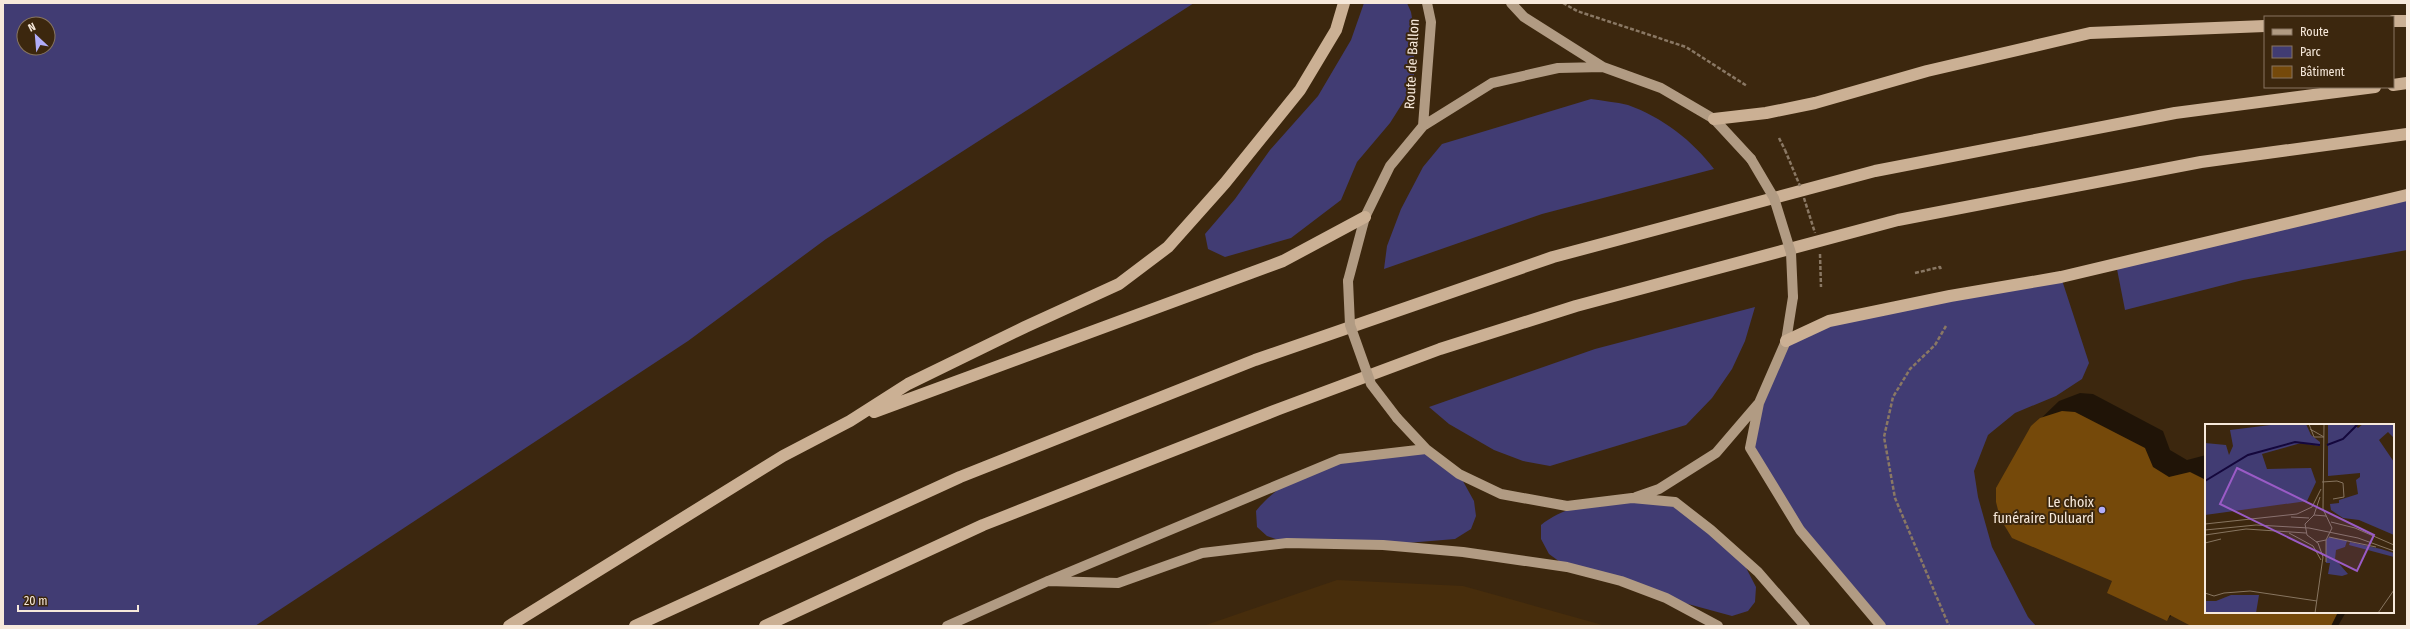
<svg xmlns="http://www.w3.org/2000/svg" width="2410" height="629" font-family="'Fira Sans Condensed',sans-serif">
<style>
.built{fill:#472d0c}
.green{fill:#413c73;fill-rule:evenodd}
.shadow{fill:#0007}
.building{fill:#75490a}
.lines{fill:none;stroke-linecap:round;stroke-linejoin:round}
.path{stroke:#8a7864;stroke-width:2.5;stroke-dasharray:4 2;stroke-linecap:butt}
.major{stroke:#b19b83;stroke-width:10}
.highway{stroke:#cbb094;stroke-width:12}
.path-bridge{stroke:#8a7864;stroke-width:2.5;stroke-dasharray:4 2;stroke-linecap:butt}
.major-bridge{stroke:#b19b83;stroke-width:10}
.poi-dot{fill:#b1adfa;stroke:#3c270e;stroke-width:1.5}
.labels{text-anchor:middle;dominant-baseline:central;stroke-width:4;stroke-linejoin:round;paint-order:stroke}
.street-label{font-size:14px;fill:#f7e9db;stroke:#3c270e}
.poi-label{font-size:14px;fill:#f7e9db;stroke:#3c270e;text-anchor:end}
.inset-river{fill:none;stroke:#14073c;stroke-width:2}
.inset-road{fill:none;stroke:#877560;stroke-width:1}
.view{fill:#9a5bc6;fill-opacity:0.15;stroke:#9a5bc6;stroke-width:2}
.inset-edge{fill:none;stroke:#f7e9db;stroke-width:2}
</style>
<rect width="100%" height="100%" fill="#3c270e"/>
<path class="built" d="M1337,580l126,6 143,40h-403z"/>
<path class="green" d="M3,3h1191l-368,236 -138,102 -433,285h-252zM24,24h24v24h-24z
M1364,3h43l4,9 3,18v55l-24,38 -33,39 -16,38 -50,38 -66,19 -17,-8 -3,-15 30,-35 35,-49 48,-54 33,-56z
M1591,99c12,2 25,3 37,6 34,12 65,36 86,64l-172,45 -158,55 3,-23 14,-37 22,-42 19,-23z
M2407,195v55l-164,30 -118,30 -9,-46z
M2061,277l28,86 -7,16 -26,17 -41,17 -27,22 -14,36 4,26 14,50 36,70 8,9h-155l-81,-96 -50,-82 9,-45 27,-62 43,-20z
M1755,307l-10,34 -13,28 -20,29 -26,27 -136,41 -27,-5 -29,-11 -45,-26 -20,-17 166,-58z
M1426,449l33,25 15,27 2,15 -5,13 -16,10 -72,6 -96,-2 -20,-7 -10,-9 -1,-16c18,-24 56,-45 85,-52 27,-6 57,-6 85,-10z
M1675,502l65,54 16,31 -1,15 -7,9 -16,5 -66,-18 -99,-31 -18,-13 -8,-15v-14c37,-30 89,-22 134,-23z"/>
<path class="shadow" d="M2080,393l13,1 70,37 7,19 17,10 19,-5v157h140l-8,14h-145l-21,-11 -5,5 -54,-39 -81,-154 27,-26z"/>
<path class="building" d="M2062,411l13,1 70,36 8,19 16,10 21,-5 16,8v132h132l-7,14h-140l-21,-11 -3,6 -60,-28 5,-12 -100,-43 -12,-20 -4,-16v-14l35,-62 9,-8z"/>
<g class="lines">
<path class="path" d="M1563,3l14,8 109,36 61,39
M1779,138l6,12
M1915,273l25,-6 1,3
M1946,326l-11,19 -25,24 -17,28 -9,40 11,61 54,128"/>
<path class="major" d="M1511,3l13,14 79,50
M1423,126l8,-104 -4,-19
M1348,281l17,-64 25,-51 33,-40 69,-43 66,-15 45,-1 58,21 53,31 37,40
M1793,297l-7,44 -27,62 -9,45 50,82 81,96
M1397,418l29,31 33,25 42,20 66,12 65,-8 43,4 36,28 47,42 47,54
M1636,497l23,-8 57,-36 42,-49
M1048,581l70,2 84,-30 85,-10 96,2 80,7 104,15 54,14 45,17 52,28
M947,626l101,-45 292,-122 86,-10"/>
<path class="highway" d="M2393,21h14
M2393,85l14,-2
M1714,119l52,-6 49,-10 112,-32 163,-38 175,-7
M1786,341l43,-20 121,-25 111,-19 346,-82
M874,412l409,-151 82,-44
M509,626l274,-170 67,-35 58,-37 117,-57 94,-43 49,-37 57,-64 75,-93 36,-60 8,-27
M635,626l325,-149 295,-117 298,-103 322,-86 300,-58 200,-26
M765,626l218,-101 296,-116 161,-60 136,-43 322,-86 303,-58 206,-28"/>
<path class="path-bridge" d="M1785,150l15,36
M1804,198l11,35
M1820,254l1,33"/>
<path class="major-bridge" d="M1751,159l23,39 17,55 2,44
M1348,281l2,44 21,59 26,34"/>
</g>
<circle class="poi-dot" cx="2102" cy="510" r="4"/>
<g class="labels">
<g class="street-label">
<text transform="translate(1412 64) rotate(-87)">Route de Ballon</text>
</g>
<g class="poi-label">
<text x="2094" y="502">Le choix<tspan x="2094" dy="16">funéraire Duluard</tspan></text>
</g>
</g>
<g transform="translate(2205 424)">
<rect width="189" height="189" fill="#3c270e"/>
<path d="M74,0h27l5,11 9,7v4l-19,-3 -39,11 5,15 44,-1 5,14 -9,19 -102,14v-72l21,2 3,10 4,-9 -3,-16zM123,0h25l5,4 5,-4h31v14l-6,-6 -9,8 15,22v73l-35,-15 -16,-2 -12,-8 -1,-6 9,-1v-3l19,-6 -2,-14 4,-3v-4l-32,3zM124,113l18,4 -2,6 -9,3 -1,9 13,15 -6,2 -14,-2 2,-11h-4v-23zM145,118l31,7 13,4v4l-45,-12zM26,171h28l-3,18h-51v-12h11z" fill="#413c73"/>
<path class="inset-river" d="M122,21l16,-6 15,-15M0,57l43,-26 47,-13 25,3"/>
<path class="inset-road" d="M104,0l5,13h10M105,5l14,8M117,58l15,-1 6,2 1,14 -11,2M109,91l6,-18M86,93l18,1M126,98l24,6 39,17M0,100l92,-10 15,-7 9,-18M0,106l51,-5 53,3 49,10 36,13M84,109l24,13 8,14M0,111l41,-6 60,4M124,113l47,10M121,116v22M111,118l10,-2 6,-12 -9,-19 1,-85M0,119l16,-4M0,169l9,3 10,-3 26,-2 67,10M110,189l8,-56 -5,-14 -11,-8 -2,-11 9,-9 12,1M173,189l16,-23"/>
<path class="view" d="M32,44l137,67 -17,36 -137,-67z"/>
<rect width="189" height="189" class="inset-edge"/>
</g>
<rect width="2410" height="629" fill="none" stroke="#f7e9db" stroke-width="8"/>
<rect x="2264" y="16" width="130" height="72" fill="#3c270e" stroke="#877560"/>
<rect x="2272" y="29" width="20" height="6" fill="#b19b83" stroke="#877560"/>
<text x="2300" y="36" font-size="12" fill="#f7e9db">Route</text>
<rect x="2272" y="46" width="20" height="12" fill="#413c73" stroke="#877560"/>
<text x="2300" y="56" font-size="12" fill="#f7e9db">Parc</text>
<rect x="2272" y="66" width="20" height="12" fill="#75490a" stroke="#877560"/>
<text x="2300" y="76" font-size="12" fill="#f7e9db">Bâtiment</text>
<g transform="translate(36 36) rotate(334)"><circle r="19" fill="#3c270e" stroke="#877560"/>
<path d="M0-3L7 15L0 10L-7 15Z" fill="#b1adfa"/>
<text y="-6" font-size="11" font-weight="bold" text-anchor="middle" fill="#f7e9db">N</text>
</g>
<path d="M18 605v6h120v-6" fill="none" stroke="#f7e9db" stroke-width="2"/>
<text x="24" y="605" font-size="12" fill="#f7e9db" stroke="#3c270e" stroke-width="3" paint-order="stroke">20 m</text>
</svg>
